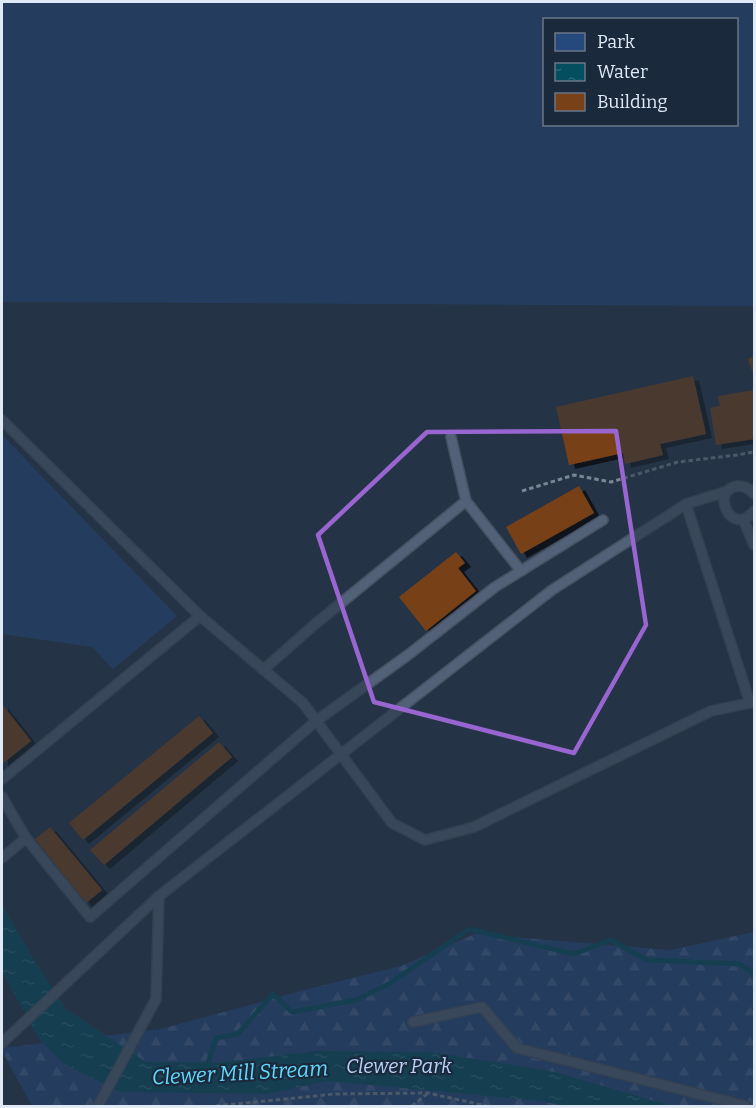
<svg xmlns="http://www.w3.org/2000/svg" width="756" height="1108" font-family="Bitter,serif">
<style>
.green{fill:#25497c;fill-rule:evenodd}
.forest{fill:url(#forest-firs)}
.water{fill:url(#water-ripples)}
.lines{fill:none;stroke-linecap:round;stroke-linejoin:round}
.stream{stroke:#034e5f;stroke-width:5}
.building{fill:#784117;filter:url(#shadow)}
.service-casing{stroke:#455061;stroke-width:12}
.path{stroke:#7a8696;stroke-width:3;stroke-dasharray:4.5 3;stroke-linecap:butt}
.service{stroke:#526177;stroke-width:9}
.marked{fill:none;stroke:#9965d0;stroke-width:4.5;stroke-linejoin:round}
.labels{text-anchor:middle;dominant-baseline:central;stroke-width:4.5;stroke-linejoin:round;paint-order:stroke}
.park-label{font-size:20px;font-style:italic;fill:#b7d0f5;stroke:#1b293c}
.water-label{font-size:21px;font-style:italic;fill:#61d9fc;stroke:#1b293c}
</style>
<defs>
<pattern id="forest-firs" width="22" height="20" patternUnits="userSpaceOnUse" patternTransform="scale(1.5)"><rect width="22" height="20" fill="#25497c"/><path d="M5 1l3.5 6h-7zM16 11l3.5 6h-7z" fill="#44638f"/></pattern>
<pattern id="water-ripples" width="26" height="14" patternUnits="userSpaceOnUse" patternTransform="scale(1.5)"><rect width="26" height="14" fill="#034e5f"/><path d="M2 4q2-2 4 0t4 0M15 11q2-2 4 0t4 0" fill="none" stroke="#276877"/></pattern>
<filter id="shadow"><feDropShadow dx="6" dy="4" stdDeviation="0" flood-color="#0009"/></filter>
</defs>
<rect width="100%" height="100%" fill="#253346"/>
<path class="green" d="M2,2h752v304l-752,-4zM544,20h192v104h-192z
M2,435l175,181 -64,53 -21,-22 -90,-13z"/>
<path class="forest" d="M754,932v174h-722l-30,-55v-3l159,-19 147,-40 93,-23 74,-32 195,16z"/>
<path class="water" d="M2,905l31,53 33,51 80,53 71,1 100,-12 115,1 123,20 117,34h-106l-25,-5 -213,-20 -62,13 -145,-2 -56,-27 -26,-26 -37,-67z"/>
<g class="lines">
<path class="stream" d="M206,1070l10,-32 22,-4 35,-40 19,18 64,-12 33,-16 80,-55 105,25 37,-14 36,20 93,4 14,10"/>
</g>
<path class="building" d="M754,356v21l-6,-18z
M693,376l13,58 -46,10 3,11 -38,9 -2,-11 -54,12 -13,-58z
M754,390v49l-38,6 -6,-37 10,-2 -2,-10z
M579,486l15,27 -73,41 -15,-27z
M456,552l9,11 -7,5 18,23 -50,40 -27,-34z
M2,704l29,37 -29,23z
M199,716l14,17 -130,107 -14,-17z
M219,742l13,15 -128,108 -14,-15z
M50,827l52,63 -16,13 -51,-64z"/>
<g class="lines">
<defs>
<path id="service" d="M2,420l198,196 103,87 89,120 33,17 49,-13 237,-116 43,-9
M754,494c-4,-5 -9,-8 -16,-8 -29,3 -7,53 16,25
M466,501l55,70
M686,504l64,199
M743,519l11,26
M263,670l51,-45 152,-124 -15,-64
M2,779l198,-163
M2,797l24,41 64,79 226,-196 92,-66 87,-68 108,-67
M2,858l24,-20
M413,1022l69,-15 35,41 229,58
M2,1043l157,-147 393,-306 134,-86 42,-13
M98,1106l58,-107 3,-103"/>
</defs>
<use href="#service" class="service-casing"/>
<path class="path" d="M522,491l52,-16 37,7 67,-20 59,-7 17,-3
M216,1106l118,-12 94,-1 59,13
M412,1106l15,-12"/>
<use href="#service" class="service"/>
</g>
<path d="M0 0H756V1108H0ZM616,431l30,194 -72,128 -200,-51 -56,-167 109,-103z" fill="#253346" fill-opacity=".55" fill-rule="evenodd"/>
<path class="marked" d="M616,431l30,194 -72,128 -200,-51 -56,-167 109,-103z"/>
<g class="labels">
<g class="park-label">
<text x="399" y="1066">Clewer Park</text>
</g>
<g class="water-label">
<text transform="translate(240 1073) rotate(-3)">Clewer Mill Stream</text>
</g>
</g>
<rect width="756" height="1108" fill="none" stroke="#e0e9f6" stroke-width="6"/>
<rect x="543" y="18" width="195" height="108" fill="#1b293c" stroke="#6a7686" stroke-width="1.5"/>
<rect x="555" y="33" width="30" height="18" fill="#25497c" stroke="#6a7686" stroke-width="1.5"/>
<text x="597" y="48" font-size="18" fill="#e0e9f6">Park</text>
<rect x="555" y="63" width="30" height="18" fill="url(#water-ripples)" stroke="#6a7686" stroke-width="1.5"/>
<text x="597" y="78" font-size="18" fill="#e0e9f6">Water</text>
<rect x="555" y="93" width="30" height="18" fill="#784117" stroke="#6a7686" stroke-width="1.5"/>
<text x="597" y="108" font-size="18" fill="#e0e9f6">Building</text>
</svg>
